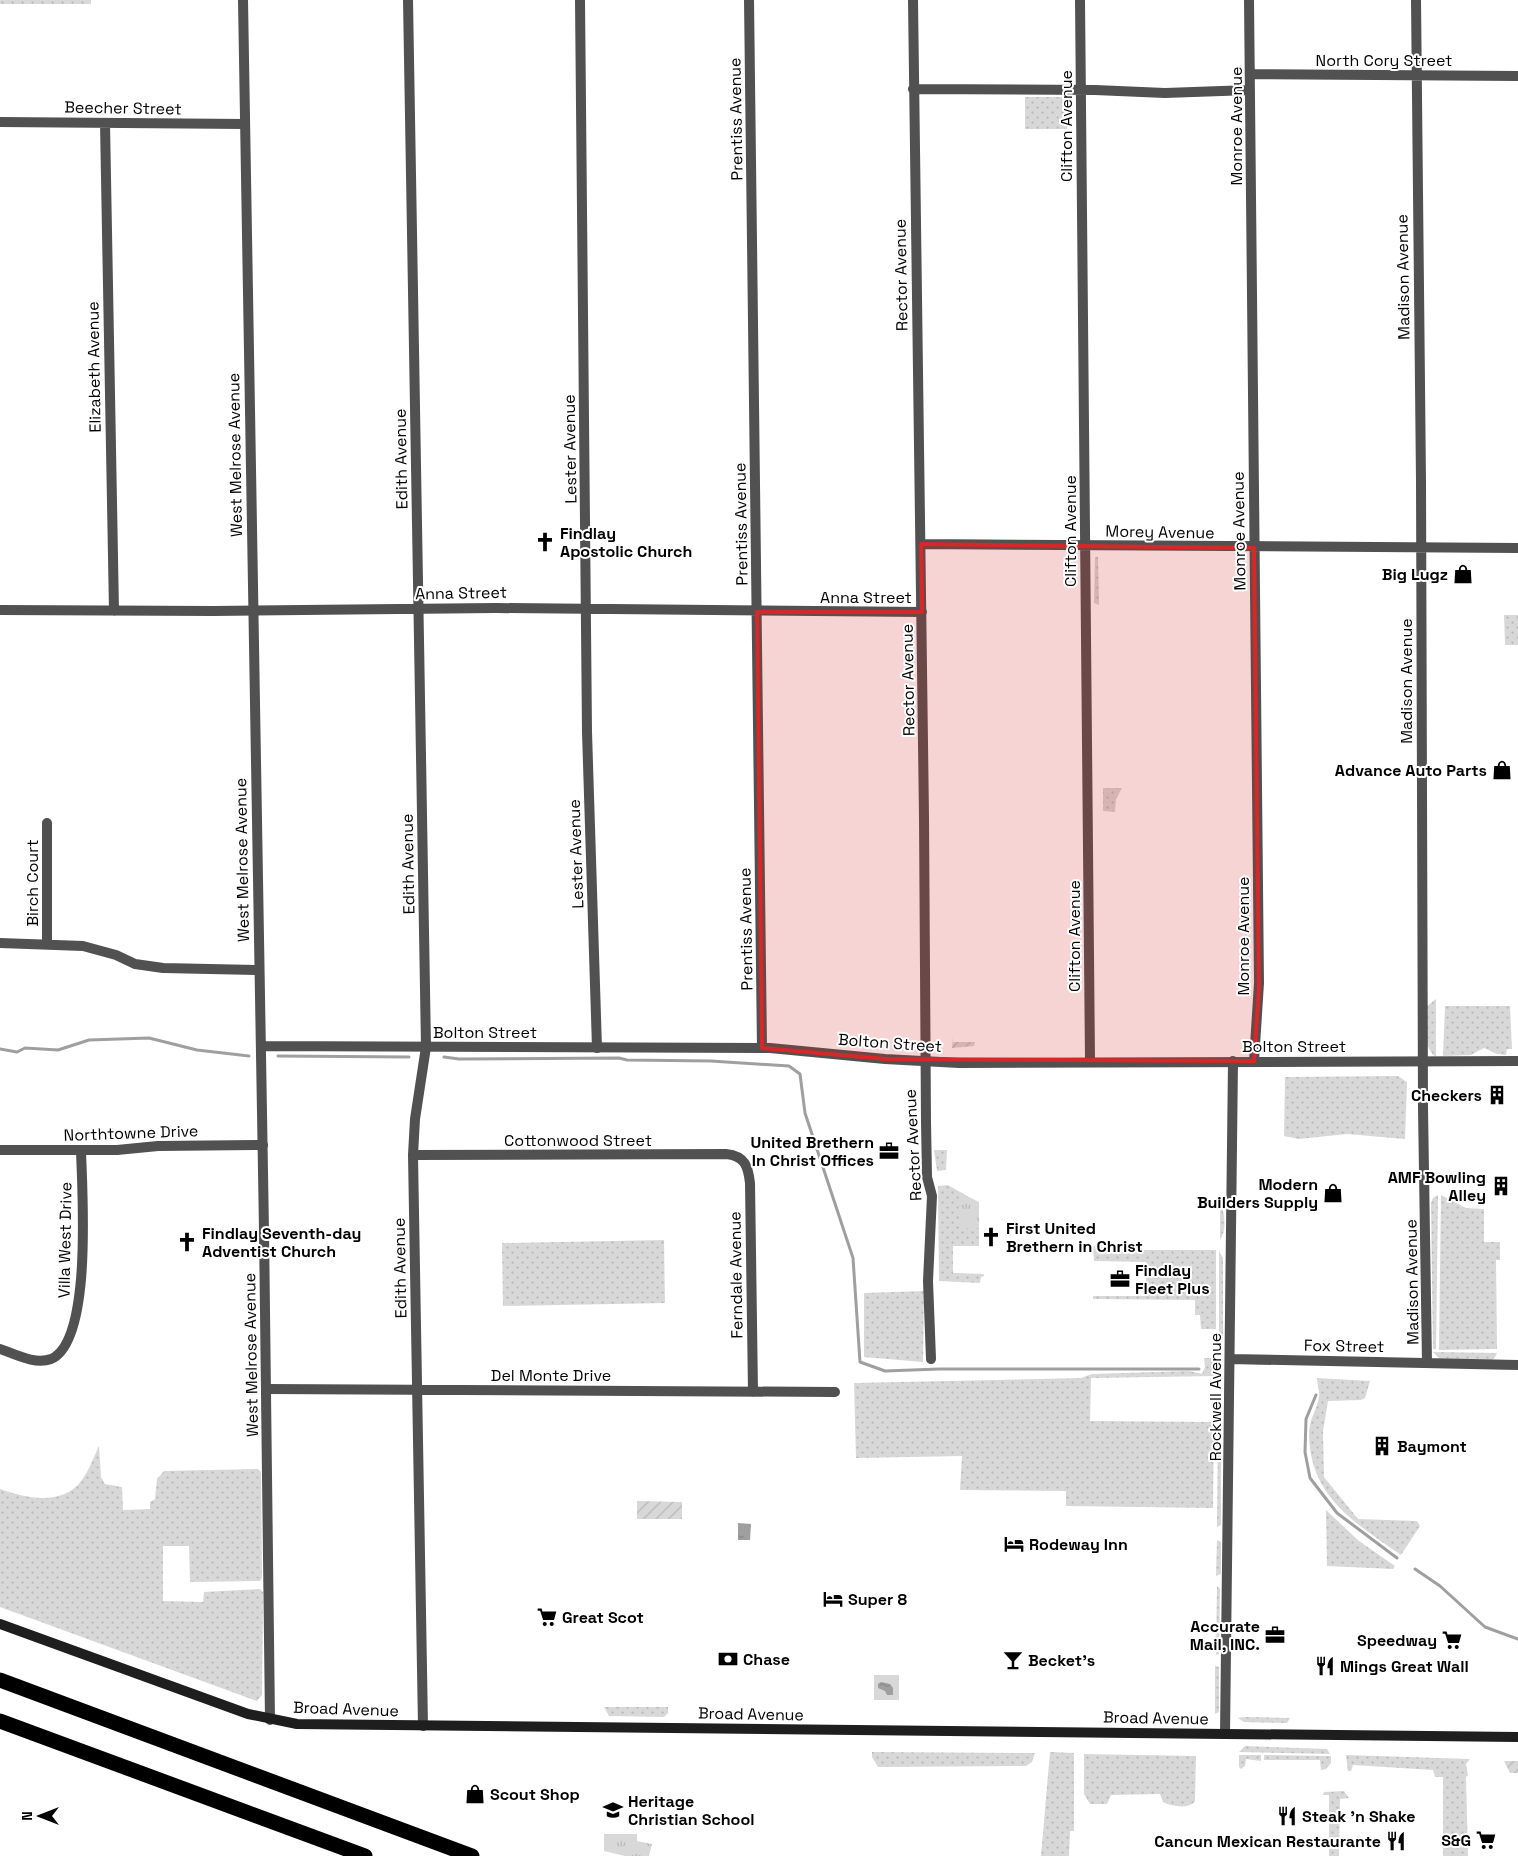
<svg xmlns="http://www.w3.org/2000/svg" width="1518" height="1856" font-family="'Space Grotesk',sans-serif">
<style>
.grass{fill:url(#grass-dots)}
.park{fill:url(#park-tufts)}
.garden{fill:url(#garden-furrows)}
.pitch{fill:#d8d8d8}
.water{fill:url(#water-ripples)}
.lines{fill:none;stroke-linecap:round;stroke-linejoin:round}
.stream{stroke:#9f9f9f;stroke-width:3}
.minor{stroke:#515151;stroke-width:10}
.tertiary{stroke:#515151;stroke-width:10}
.secondary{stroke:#1e1e1e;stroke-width:10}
.motorway{stroke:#000;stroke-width:15}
.marked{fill:#d62828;fill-opacity:0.2;stroke:#d62828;stroke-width:4;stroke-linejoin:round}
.labels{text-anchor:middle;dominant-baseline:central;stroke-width:4;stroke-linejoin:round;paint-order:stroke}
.street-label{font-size:16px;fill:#000;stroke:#fff}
.poi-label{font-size:16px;font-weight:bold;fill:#000;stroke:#fff;text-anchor:start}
</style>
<defs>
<pattern id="grass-dots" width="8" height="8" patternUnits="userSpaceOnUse" patternTransform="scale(1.25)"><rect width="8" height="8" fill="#d8d8d8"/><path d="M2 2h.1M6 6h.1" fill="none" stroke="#b8b8b8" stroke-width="1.8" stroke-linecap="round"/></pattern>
<pattern id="park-tufts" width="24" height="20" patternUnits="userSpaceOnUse" patternTransform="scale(1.25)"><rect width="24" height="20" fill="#d8d8d8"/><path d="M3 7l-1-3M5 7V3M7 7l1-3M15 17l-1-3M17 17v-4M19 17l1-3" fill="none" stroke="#b8b8b8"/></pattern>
<pattern id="garden-furrows" width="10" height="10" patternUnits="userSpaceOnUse" patternTransform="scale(1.25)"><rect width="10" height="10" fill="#d8d8d8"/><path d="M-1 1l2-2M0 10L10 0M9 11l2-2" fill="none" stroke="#b8b8b8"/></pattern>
<pattern id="water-ripples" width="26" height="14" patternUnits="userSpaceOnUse" patternTransform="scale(1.25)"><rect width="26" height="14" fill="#9f9f9f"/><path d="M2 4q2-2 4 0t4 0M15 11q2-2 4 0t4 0" fill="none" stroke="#878787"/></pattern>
</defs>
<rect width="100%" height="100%" fill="#fff"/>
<path class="grass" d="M0,0h91v4h-91z
M1025,97h42v32h-42z
M1095,557h3l1,48 -5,-2z
M1504,615h14v30h-13z
M1103,788h19l-6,11 -1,13 -12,-1z
M1436,999v58c-14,-10 -10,-35 -10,-50z
M1445,1006h65l2,43h-5l-1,6 -9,-1 -13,-6 -13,7 -28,1z
M1398,1076l9,6 -2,57 -58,-5 -48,5 -15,-3 1,-59z
M934,1150h13l-1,20 -9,1z
M948,1185l21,12h-9v31h19v18h-26v27l31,1v2l-3,1 -1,6 -41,-2 -1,-95z
M1438,1195l-2,154h-3l-2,-146 2,-5z
M1441,1195l25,13 18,1v33h16v18h-4l1,89 -58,1z
M1220,1202c5,12 7,27 0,38z
M664,1240l1,63 -162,3 -1,-63z
M1098,1243l37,1v6h81v79h-15l-1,-14h-5v-15l-102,-1v-3h53v-34l-52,-1 -1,-14z
M1219,1251l4,7v79l-4,2z
M924,1291l-1,71 -59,-5v-64z
M1433,1352l64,1 -3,6 -3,1 -51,-1z
M1204,1358h11l-1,18 -123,2 -1,43 124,1 -1,86 -147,-2v-15l-106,-1 2,-34 -106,2 -2,-75 227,-5 11,-4 97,-3 13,3 3,-7z
M1317,1378l53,3 -5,17 -4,2 -33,1 -5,30 1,46 34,42 59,2 3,5 -19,29c-47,-33 -91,-58 -92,-121 0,-14 8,-25 10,-37 1,-5 -2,-13 -2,-19z
M1218,1424l3,2v99l-4,2z
M99,1446l2,31 4,7 17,3 1,23 27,-1v-7l5,-3 2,-20 7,-8 94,-2 3,3 1,106 -2,3 -70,1 -1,-36h-26v55l40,1 1,-10 56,-3 3,3 -1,103 -5,6 -257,-94v-118c26,9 62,18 82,-9 7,-10 12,-23 17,-34z
M1326,1510l33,31 36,25 -2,3 -66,-3z
M1217,1540l4,2v32l-5,2z
M1217,1586l3,3 -1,65 -3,1z
M1215,1666l4,1v45l-4,2z
M668,1707v6l-4,4 -55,-1 -5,-9z
M1244,1717l46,1 -3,5 -43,-1 -6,-4z
M1245,1746l82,3 3,5 -91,-2z
M872,1752l163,1 -3,9 -6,4 -148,1 -6,-10z
M1050,1752l24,1v78h-4l-1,25h-28z
M1084,1754l112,2 -1,45c-6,9 -24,5 -32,1l-3,-8 -49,1 -4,9h-17l-6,-10z
M1239,1755h22v6l-15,-2 -1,7 -4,3 -2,-2z
M1264,1755l67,1v7l-5,6 -5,1 -1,-10h-56z
M1346,1755l124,4 -4,5 2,11 -2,2 2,79h-25v-79h-8l-2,-7 -80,-5 -2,6h-3z
M1344,1791l5,7 -9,1 -1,57h-10v-61h-6l1,-3z"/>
<path class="park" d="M960,1197h9l10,5v26h-19z
M604,1834h33v7l15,3 -3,12h-24l-21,-5z"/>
<path class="garden" d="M953,1037v5h22l-1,4 -22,2z
M637,1501l45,1v17h-45z
M1504,1761h14v12h-8z"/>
<path class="pitch" d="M874,1675h25v25h-25z"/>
<path class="water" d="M738,1523l13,1 -1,16h-12z
M881,1682l9,2 3,4v7h-6l-2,-4 -7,-3v-4z"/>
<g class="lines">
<path class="stream" d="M0,1049l17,3 8,-4 33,2 31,-10 60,-2 48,12 52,6
M278,1056l131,1
M444,1057l15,2 160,-1 8,2 84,1 78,5 11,8 5,39 48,145 7,104 25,9 54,-2h260
M1316,1395l-10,24 -1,33 5,26 27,35 60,45
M1415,1569l25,17 45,41 33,12"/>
<path class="minor" d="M408,0l18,1047 -11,72 -2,36 10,571
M580,0l7,732 10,316
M749,0l13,1048
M913,0l11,817 2,305 1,55 5,19 -4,85 3,78
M1080,0l10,1061
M1249,0l10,983 -5,78
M1416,0l5,480 2,628 4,255
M1250,74l268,2
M913,89l182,1 70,3 85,-3
M0,122l245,2
M105,123l9,488
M921,544l597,4
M0,610l214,1 282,-3 426,4
M0,943l83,3 33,9 19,9 28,4 96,2
M47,943v-120
M0,1150h117l41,-4 105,-1
M413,1155l313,-1c19,2 22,12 24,29l3,209
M0,1349c15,5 35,16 51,10 42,-18 31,-169 30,-209
M1230,1359l288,6
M266,1389l569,3
M1225,1734l8,-673"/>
<path class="tertiary" d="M243,0l21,1230 6,490
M261,1046l509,2 115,11 74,4 559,-2"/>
<path class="secondary" d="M0,1624l248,90 49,10 1221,13"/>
<path class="motorway" d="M0,1680l472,176
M0,1721l365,135"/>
</g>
<path class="marked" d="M921,544l333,4 5,442 -5,71 -369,-2 -123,-11 -5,-436h165z"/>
<defs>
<symbol id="church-bare" viewBox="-9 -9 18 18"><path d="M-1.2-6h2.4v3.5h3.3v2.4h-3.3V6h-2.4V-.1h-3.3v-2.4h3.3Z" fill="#000" stroke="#fff" stroke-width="2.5" paint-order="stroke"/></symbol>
<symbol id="shop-bare" viewBox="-9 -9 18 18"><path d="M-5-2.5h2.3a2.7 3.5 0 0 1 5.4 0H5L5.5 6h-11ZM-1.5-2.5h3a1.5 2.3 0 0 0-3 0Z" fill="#000" stroke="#fff" stroke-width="2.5" paint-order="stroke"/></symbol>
<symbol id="building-bare" viewBox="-9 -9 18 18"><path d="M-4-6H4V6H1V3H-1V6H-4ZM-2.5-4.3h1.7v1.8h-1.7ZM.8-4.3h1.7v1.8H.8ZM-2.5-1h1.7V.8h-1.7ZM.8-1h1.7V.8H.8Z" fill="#000" stroke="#fff" stroke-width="2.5" paint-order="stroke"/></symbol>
<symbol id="office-bare" viewBox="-9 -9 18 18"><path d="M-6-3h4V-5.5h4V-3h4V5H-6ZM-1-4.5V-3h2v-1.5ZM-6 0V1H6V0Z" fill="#000" stroke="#fff" stroke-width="2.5" paint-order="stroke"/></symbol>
<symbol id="hotel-bare" viewBox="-9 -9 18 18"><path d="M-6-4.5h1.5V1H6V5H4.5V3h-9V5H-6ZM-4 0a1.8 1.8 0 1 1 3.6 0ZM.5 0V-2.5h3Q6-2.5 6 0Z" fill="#000" stroke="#fff" stroke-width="2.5" paint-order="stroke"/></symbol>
<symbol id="supermarket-bare" viewBox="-9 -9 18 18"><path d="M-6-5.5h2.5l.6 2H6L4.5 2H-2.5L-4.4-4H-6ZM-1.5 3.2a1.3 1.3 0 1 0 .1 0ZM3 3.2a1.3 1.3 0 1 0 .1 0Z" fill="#000" stroke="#fff" stroke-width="2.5" paint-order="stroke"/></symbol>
<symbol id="bank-bare" viewBox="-9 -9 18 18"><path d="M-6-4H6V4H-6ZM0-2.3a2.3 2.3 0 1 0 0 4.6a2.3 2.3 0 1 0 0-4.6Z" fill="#000" stroke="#fff" stroke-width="2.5" paint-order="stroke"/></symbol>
<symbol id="bar-bare" viewBox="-9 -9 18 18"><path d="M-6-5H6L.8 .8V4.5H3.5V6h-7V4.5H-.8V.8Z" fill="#000" stroke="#fff" stroke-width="2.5" paint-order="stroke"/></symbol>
<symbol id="restaurant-bare" viewBox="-9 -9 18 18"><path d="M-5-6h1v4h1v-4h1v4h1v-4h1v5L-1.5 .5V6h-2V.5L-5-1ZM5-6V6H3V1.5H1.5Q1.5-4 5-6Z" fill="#000" stroke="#fff" stroke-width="2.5" paint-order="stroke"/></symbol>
<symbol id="school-bare" viewBox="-9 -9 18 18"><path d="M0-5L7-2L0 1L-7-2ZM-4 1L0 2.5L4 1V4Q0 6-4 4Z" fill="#000" stroke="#fff" stroke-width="2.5" paint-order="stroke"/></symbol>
</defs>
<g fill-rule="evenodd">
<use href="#church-bare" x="531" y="528" width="28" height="28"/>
<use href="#shop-bare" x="1449" y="560" width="28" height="28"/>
<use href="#shop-bare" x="1488" y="756" width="28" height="28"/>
<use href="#building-bare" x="1483" y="1081" width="28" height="28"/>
<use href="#office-bare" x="875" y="1137" width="28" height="28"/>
<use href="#building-bare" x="1487" y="1172" width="28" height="28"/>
<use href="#shop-bare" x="1319" y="1179" width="28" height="28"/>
<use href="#church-bare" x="977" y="1223" width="28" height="28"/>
<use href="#church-bare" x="173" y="1228" width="28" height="28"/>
<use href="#office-bare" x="1106" y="1265" width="28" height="28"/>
<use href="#building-bare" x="1368" y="1432" width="28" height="28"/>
<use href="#hotel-bare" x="1000" y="1530" width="28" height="28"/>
<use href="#hotel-bare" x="819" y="1585" width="28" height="28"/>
<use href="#supermarket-bare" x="533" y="1603" width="28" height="28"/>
<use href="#office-bare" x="1261" y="1621" width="28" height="28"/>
<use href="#supermarket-bare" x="1438" y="1626" width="28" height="28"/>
<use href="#bank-bare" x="714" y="1645" width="28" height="28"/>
<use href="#bar-bare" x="999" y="1646" width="28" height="28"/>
<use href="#restaurant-bare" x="1311" y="1652" width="28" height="28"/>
<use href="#shop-bare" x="461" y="1780" width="28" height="28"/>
<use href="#school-bare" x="599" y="1796" width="28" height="28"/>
<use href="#restaurant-bare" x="1273" y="1802" width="28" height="28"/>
<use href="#supermarket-bare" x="1472" y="1826" width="28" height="28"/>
<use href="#restaurant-bare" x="1382" y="1827" width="28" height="28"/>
</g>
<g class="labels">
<g class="street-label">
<text x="1384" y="60">North Cory Street</text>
<text transform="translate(123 108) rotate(1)">Beecher Street</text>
<text transform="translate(736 119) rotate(-91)">Prentiss Avenue</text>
<text transform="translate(1066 126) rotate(-90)">Clifton Avenue</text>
<text transform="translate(1236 126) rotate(-90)">Monroe Avenue</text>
<text transform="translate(901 275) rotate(-91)">Rector Avenue</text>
<text transform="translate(1403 277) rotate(-91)">Madison Avenue</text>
<text transform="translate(94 367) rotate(-91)">Elizabeth Avenue</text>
<text transform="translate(570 449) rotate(-91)">Lester Avenue</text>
<text transform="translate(235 455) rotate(-91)">West Melrose Avenue</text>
<text transform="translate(401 459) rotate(-91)">Edith Avenue</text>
<text transform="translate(741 524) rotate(-91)">Prentiss Avenue</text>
<text transform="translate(1070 531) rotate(-90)">Clifton Avenue</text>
<text transform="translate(1239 531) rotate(-91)">Monroe Avenue</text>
<text transform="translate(1160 532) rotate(1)">Morey Avenue</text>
<text transform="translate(461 593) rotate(-1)">Anna Street</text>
<text x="866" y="597">Anna Street</text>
<text transform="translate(908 680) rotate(-91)">Rector Avenue</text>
<text transform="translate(1406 681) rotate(-90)">Madison Avenue</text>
<text transform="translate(576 854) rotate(-92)">Lester Avenue</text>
<text transform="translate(242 860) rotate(-91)">West Melrose Avenue</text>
<text transform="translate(408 864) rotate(-91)">Edith Avenue</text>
<text transform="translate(32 883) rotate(-90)">Birch Court</text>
<text transform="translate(746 929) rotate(-91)">Prentiss Avenue</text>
<text transform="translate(1074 936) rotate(-90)">Clifton Avenue</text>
<text transform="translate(1243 936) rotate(-90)">Monroe Avenue</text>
<text x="485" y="1032">Bolton Street</text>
<text transform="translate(890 1043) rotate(4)">Bolton Street</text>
<text x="1294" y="1046">Bolton Street</text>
<text transform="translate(131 1133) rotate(-2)">Northtowne Drive</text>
<text x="578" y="1140">Cottonwood Street</text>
<text transform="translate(913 1145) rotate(-93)">Rector Avenue</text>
<text transform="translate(65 1240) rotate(-89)">Villa West Drive</text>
<text transform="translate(400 1268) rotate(-91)">Edith Avenue</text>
<text transform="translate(736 1275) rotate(-91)">Ferndale Avenue</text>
<text transform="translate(1412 1282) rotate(-91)">Madison Avenue</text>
<text transform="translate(1344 1346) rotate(1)">Fox Street</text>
<text transform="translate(251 1355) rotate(-91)">West Melrose Avenue</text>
<text x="551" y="1375">Del Monte Drive</text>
<text transform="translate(1215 1397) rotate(-90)">Rockwell Avenue</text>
<text transform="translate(346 1709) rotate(2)">Broad Avenue</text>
<text transform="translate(751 1714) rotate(1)">Broad Avenue</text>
<text transform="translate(1156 1718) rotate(1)">Broad Avenue</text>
</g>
<g class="poi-label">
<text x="560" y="533">Findlay<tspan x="560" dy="18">Apostolic Church</tspan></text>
<text x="1448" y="574" text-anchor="end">Big Lugz</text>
<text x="1487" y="770" text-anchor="end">Advance Auto Parts</text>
<text x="1482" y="1095" text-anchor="end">Checkers</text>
<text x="874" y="1142" text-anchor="end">United Brethern<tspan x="874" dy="18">In Christ Offices</tspan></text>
<text x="1486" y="1177" text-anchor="end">AMF Bowling<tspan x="1486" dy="18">Alley</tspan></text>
<text x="1318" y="1184" text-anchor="end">Modern<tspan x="1318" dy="18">Builders Supply</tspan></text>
<text x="1006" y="1228">First United<tspan x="1006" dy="18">Brethern in Christ</tspan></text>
<text x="202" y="1233">Findlay Seventh-day<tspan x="202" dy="18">Adventist Church</tspan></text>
<text x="1135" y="1270">Findlay<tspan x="1135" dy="18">Fleet Plus</tspan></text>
<text x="1397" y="1446">Baymont</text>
<text x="1029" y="1544">Rodeway Inn</text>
<text x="848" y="1599">Super 8</text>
<text x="562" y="1617">Great Scot</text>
<text x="1260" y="1626" text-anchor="end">Accurate<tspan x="1260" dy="18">Mail, INC.</tspan></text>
<text x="1437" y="1640" text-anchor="end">Speedway</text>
<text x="743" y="1659">Chase</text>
<text x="1028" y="1660">Becket's</text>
<text x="1340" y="1666">Mings Great Wall</text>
<text x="490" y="1794">Scout Shop</text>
<text x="628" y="1801">Heritage<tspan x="628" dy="18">Christian School</tspan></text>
<text x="1302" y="1816">Steak 'n Shake</text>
<text x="1471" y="1840" text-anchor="end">S&amp;G</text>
<text x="1381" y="1841" text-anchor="end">Cancun Mexican Restaurante</text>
</g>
</g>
<g transform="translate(40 1816) rotate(270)" stroke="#ffffff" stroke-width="4" paint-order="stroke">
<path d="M0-4L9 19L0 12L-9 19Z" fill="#000000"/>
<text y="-8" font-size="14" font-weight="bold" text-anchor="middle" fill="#000000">N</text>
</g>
</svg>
